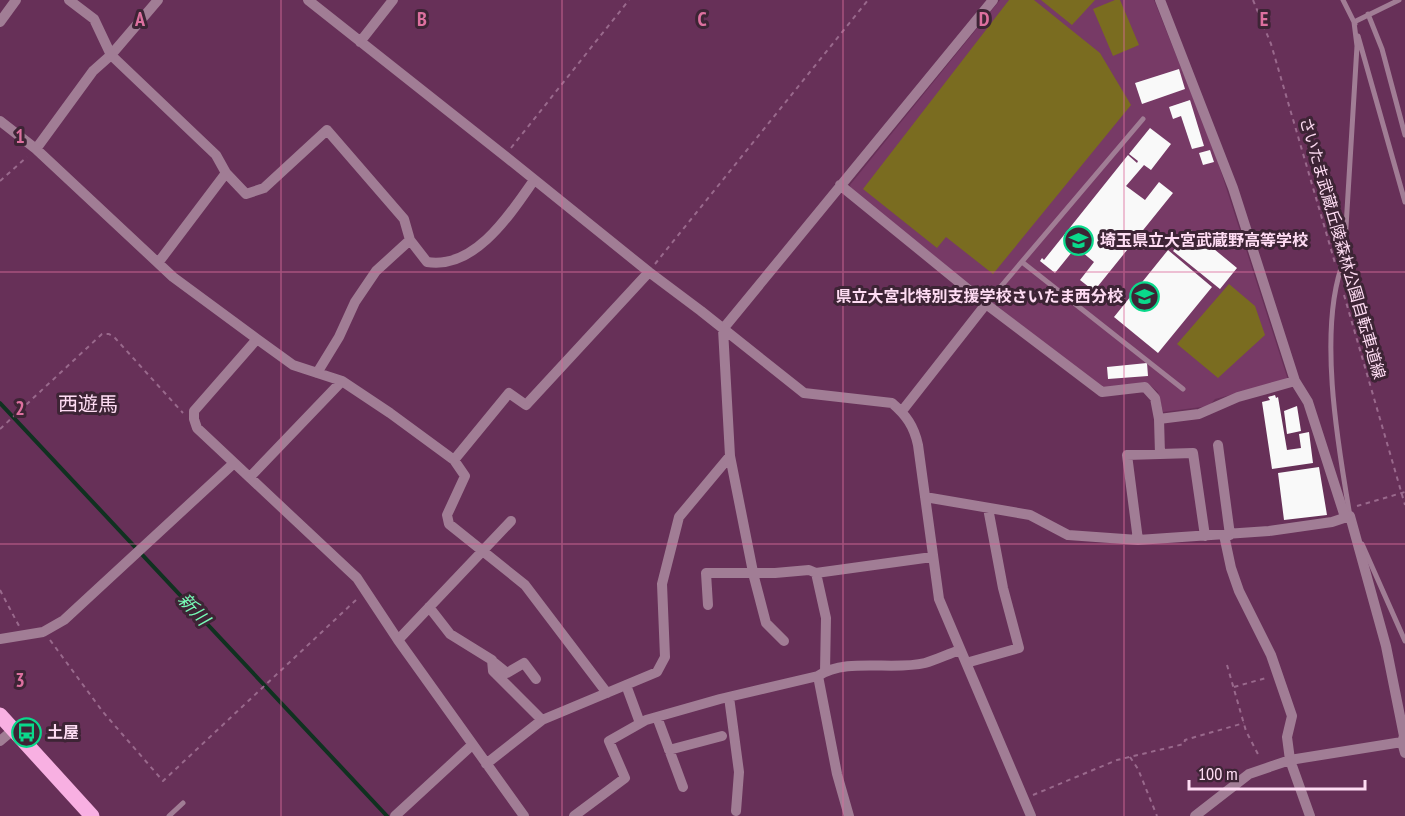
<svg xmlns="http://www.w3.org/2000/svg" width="1405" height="816" font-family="'PT Sans Narrow','Noto Sans JP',sans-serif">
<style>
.built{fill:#773a66}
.green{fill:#7a6c20}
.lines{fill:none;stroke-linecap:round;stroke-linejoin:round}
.stream{stroke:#103120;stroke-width:4}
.building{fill:#f9f9f9}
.path{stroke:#99698c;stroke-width:2;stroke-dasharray:4.5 4.5;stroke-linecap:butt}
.service{stroke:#a17d95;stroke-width:5}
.minor{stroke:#a17d95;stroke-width:10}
.primary{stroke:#f8b0e2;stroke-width:15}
.grid{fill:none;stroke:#dd709f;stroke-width:1.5;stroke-opacity:0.55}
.labels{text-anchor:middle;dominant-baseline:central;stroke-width:6;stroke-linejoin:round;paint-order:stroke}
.poi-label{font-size:16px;font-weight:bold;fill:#fedcf3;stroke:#3d2435;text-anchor:start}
.street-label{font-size:16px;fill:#fedcf3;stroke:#3d2435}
.water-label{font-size:18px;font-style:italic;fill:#77fcb7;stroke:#3d2435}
.quarter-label{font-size:20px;fill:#fedcf3;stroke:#3d2435}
.grid-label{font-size:20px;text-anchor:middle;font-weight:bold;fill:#dd709f;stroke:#3d2435;stroke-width:6;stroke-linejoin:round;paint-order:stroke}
</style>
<rect width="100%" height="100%" fill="#673058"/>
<path class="built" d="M1000,0h154l60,150 74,230 -73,19 -6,7 -46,6 -5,-20 -12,-10 -44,7 -251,-199 -1,-5z"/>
<path class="green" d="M1009,0h25l66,53 31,52 -138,169 -47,-37 -9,11 -74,-59z
M1041,0h54l-23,25z
M1115,0h5l19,45 -26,11 -20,-47z
M1229,284l26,22 10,29 -47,43 -41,-34z"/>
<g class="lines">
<path class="stream" d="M0,403l387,413"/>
</g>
<path class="building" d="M1179,69l6,20 -43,15 -7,-21z
M1190,100l14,46 -12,3 -11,-33 -8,3 -4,-12z
M1150,128l21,16 -20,26 -7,-5 -18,21 19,14 14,-18 14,11 -79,98 -14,-11 14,-18 -18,-15 -21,26 -15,-12 2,-3 2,2 84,-105 9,8 1,-2 -9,-7z
M1210,150l4,12 -11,3 -4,-12z
M1191,230l46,38 -17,21 -47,-38z
M1168,250l44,37 -54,66 -44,-36z
M1147,363l1,13 -40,3 -1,-12z
M1275,395l1,3 2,-1 9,53 14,-2 -2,-14 10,-2 4,31 -41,6 -10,-67 8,-2 -2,-3z
M1297,406l4,25 -14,3 -3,-23z
M1319,467l8,48 -43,5 -6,-47z"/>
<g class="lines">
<path class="path" d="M1253,0l18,44 64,219
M511,148l118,-148
M0,181l27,-24
M655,264l213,-264
M1344,295l61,210
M0,429l102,-95h7l6,4 68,75
M1357,506l48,-14
M0,590l19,36
M50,640l53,72 60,69 194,-182
M1227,665l19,66 14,27
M1234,687l32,-9
M1130,757l8,12 19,47
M1033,795l84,-35 67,-16 1,-4 59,-17"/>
<path class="service" d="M1343,0l12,24
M1368,14l14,35 23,86
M1358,36l47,166
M1022,262l161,127
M986,304l157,-185
M1350,516c-12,-70 -33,-189 -6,-256l13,-214 -3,-24 45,-22
M1362,544l43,97
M169,816l14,-13"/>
<path class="minor" d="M69,0l25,19 17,36 105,100 10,18 20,21 18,-6 63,-58 77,89 6,21
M308,0l197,156 144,116 52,39 103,82 88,10c14,12 22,23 26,42l21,154 92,217
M1160,0l73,188 62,193 13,21 37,115
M0,22l16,-22
M360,42l33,-42
M0,121l36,28 137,128 84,62 36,26 49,16 48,32 64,47
M36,149l57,-78 18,-16 47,-55
M840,185l146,119 116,88 43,-5 10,11 4,21
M158,263l68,-90
M257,339l-63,72v8l3,9 160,150 41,62 126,176
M317,373l22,-36 16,-35 21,-31 34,-31 17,22c48,8 84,-49 107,-82
M902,411l84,-107
M1218,445l12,90
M1160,454l-1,-35 40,-5 39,-17 57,-16
M250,477l92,-96
M925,497l105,18 38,20 70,5 131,-9 63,-9 18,-6 36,130 18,90 -2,6 3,11
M1224,535l7,33 8,23 32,64 21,61 -5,21 3,23 20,56
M1138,540l-11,-85 66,-2 12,83
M816,573l10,45 -1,53
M708,605l-2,-32h69l34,-3 7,3 116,-16
M429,607l21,27 42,26 1,11 49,49
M0,639l43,-7 21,-12 170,-157
M398,640l113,-119
M784,641l-18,-18 -12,-46 -24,-121 -7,-127 270,-329
M492,661l15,12 17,-10 12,16
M966,663l53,-15 -16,-60 -15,-80
M626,685l14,38
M607,693l-82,-108 -76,-61 -2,-9 18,-39 -11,-16 55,-67 17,12 123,-133
M729,697l10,75 -3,39
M657,717l26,70
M0,741l13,-11
M669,750l53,-14
M486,764l56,-44 115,-48 8,-15 -3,-73 17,-67 51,-61
M395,816l77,-71
M574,816l51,-38 -16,-37 37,-21 74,-21 98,-23
M849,816l-12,-42 -19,-98c28,-19 75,-5 107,-13 11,-3 23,-9 35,-13
M1195,816l54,-42 41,-14 112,-18"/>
<path class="primary" d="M0,715l92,101"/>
</g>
<path class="grid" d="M281,0v816M562,0v816M843,0v816M1124,0v816M0,272h1405M0,544h1405"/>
<defs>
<symbol id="school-ring" viewBox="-11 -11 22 22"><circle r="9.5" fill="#3d2435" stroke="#0ad98b" stroke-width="1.5"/><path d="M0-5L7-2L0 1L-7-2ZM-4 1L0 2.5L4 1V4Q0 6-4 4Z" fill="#0ad98b"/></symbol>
<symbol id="bus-ring" viewBox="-11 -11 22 22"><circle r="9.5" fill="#3d2435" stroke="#0ad98b" stroke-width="1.5"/><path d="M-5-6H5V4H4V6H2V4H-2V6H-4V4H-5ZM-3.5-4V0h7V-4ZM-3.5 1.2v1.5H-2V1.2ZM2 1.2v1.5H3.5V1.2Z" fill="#0ad98b"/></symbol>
</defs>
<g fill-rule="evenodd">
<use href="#school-ring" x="1062" y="224" width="33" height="33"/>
<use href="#school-ring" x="1128" y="280" width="33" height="33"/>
<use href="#bus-ring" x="10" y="716" width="33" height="33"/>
</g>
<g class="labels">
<g class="poi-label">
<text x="1100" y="240">埼玉県立大宮武蔵野高等学校</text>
<text x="1123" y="296" text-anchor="end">県立大宮北特別支援学校さいたま西分校</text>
<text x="47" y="732">土屋</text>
</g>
<g class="street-label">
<text transform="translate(1343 248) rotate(74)">さいたま武蔵丘陵森林公園自転車道線</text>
</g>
<g class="water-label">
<text transform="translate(194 609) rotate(47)">新川</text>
</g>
<g class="quarter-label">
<text x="88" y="404">西遊馬</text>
</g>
</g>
<g class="grid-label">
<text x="140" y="26">A</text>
<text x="422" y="26">B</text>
<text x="702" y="26">C</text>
<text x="984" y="26">D</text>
<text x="1264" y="26">E</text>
<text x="20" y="143">1</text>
<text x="20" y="415">2</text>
<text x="20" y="687">3</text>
</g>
<path d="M1189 780v9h176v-9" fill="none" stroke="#fedcf3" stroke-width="3"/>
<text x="1198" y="780" font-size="18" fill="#fedcf3" stroke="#3d2435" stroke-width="4.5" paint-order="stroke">100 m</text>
</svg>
